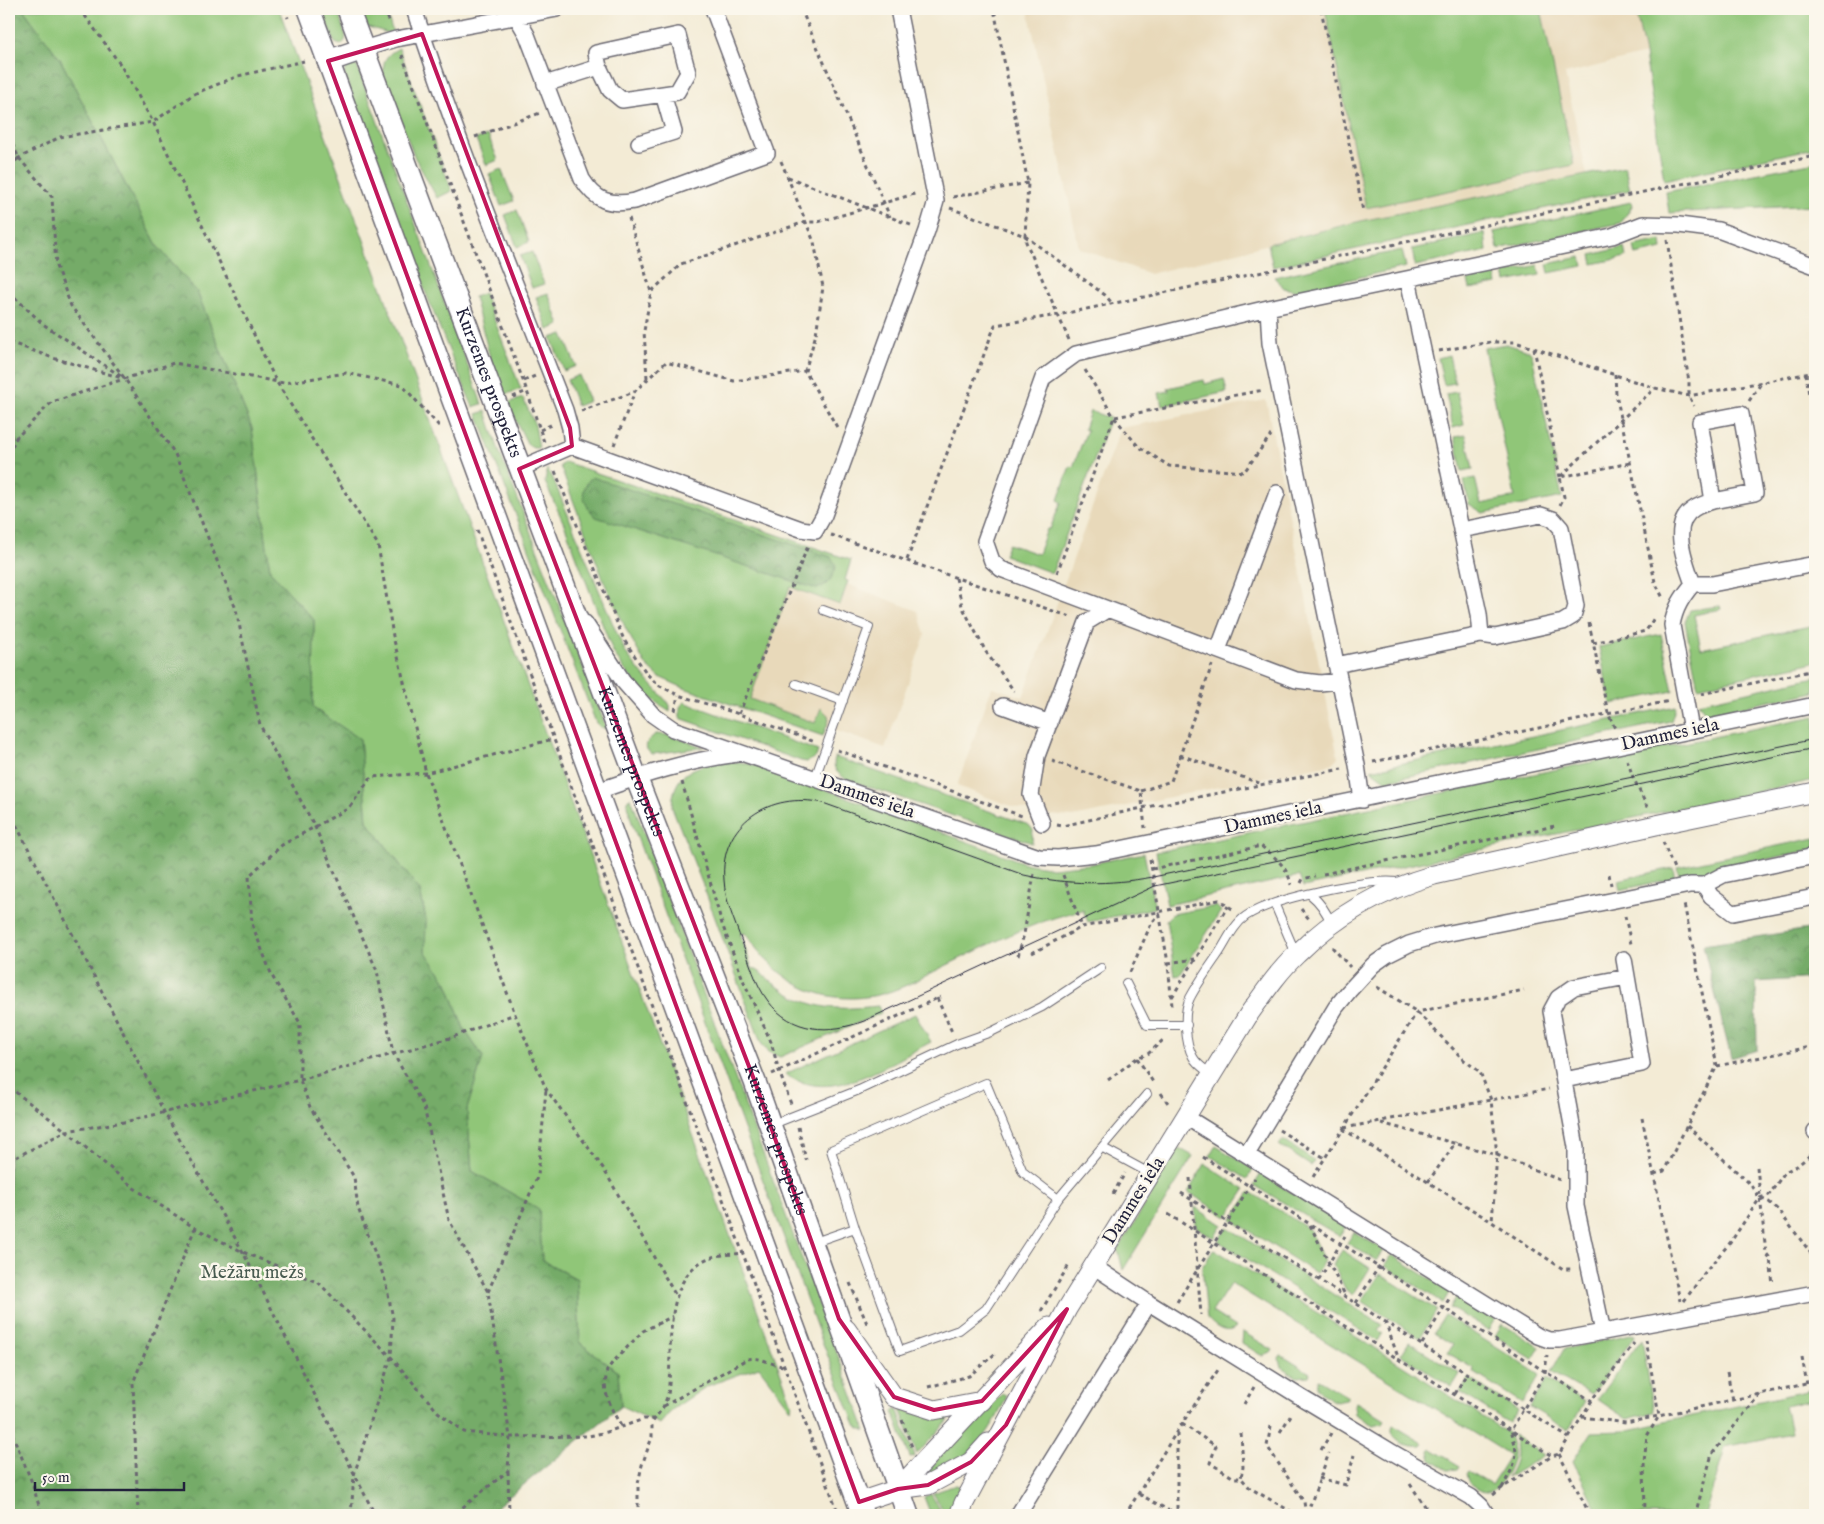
<svg xmlns="http://www.w3.org/2000/svg" width="1824" height="1524" font-family="'IM FELL English',serif">
<style>
.built{fill:#e8d9ba}
.grass{fill:#90c678;stroke:#59745a}
.forest{fill:url(#forest-crowns);stroke:#4b6652}
.lines{fill:none;stroke-linecap:round;stroke-linejoin:round}
.service-casing{stroke:#6b6871;stroke-width:10}
.minor-casing{stroke:#6b6871;stroke-width:18}
.tertiary-casing{stroke:#6b6871;stroke-width:21}
.secondary-casing{stroke:#6b6871;stroke-width:24}
.path{stroke:#6b6871;stroke-width:3;stroke-dasharray:4 4;stroke-linecap:butt}
.service{stroke:#fff;stroke-width:8}
.minor{stroke:#fff;stroke-width:15}
.tertiary{stroke:#fff;stroke-width:19}
.secondary{stroke:#fff;stroke-width:21}
.tram{stroke:#22223b;stroke-width:1}
.marked{fill:none;stroke:#c2185b;stroke-width:4;stroke-linejoin:round}
.labels{text-anchor:middle;dominant-baseline:central;stroke-width:5;stroke-linejoin:round;paint-order:stroke}
.street-label{font-size:19px;fill:#22223b;stroke:#fbf7ec}
.park-label{font-size:19px;fill:#485b50;stroke:#fbf7ec}
</style>
<defs>
<pattern id="forest-crowns" width="20" height="18" patternUnits="userSpaceOnUse" patternTransform="scale(1.25)"><rect width="20" height="18" fill="#74ab68"/><path d="M2 6a3 3 0 1 1 6 0M12 15a3 3 0 1 1 6 0" fill="none" stroke="#5f8b57"/></pattern>
</defs>
<rect width="100%" height="100%" fill="#fbf7ec"/>
<filter id="ink" filterUnits="userSpaceOnUse"><feTurbulence type="fractalNoise" baseFrequency=".02" numOctaves="2"/><feDisplacementMap in="SourceGraphic" scale="10" xChannelSelector="R" yChannelSelector="G"/><feConvolveMatrix kernelMatrix="1 2 1 2 8 2 1 2 1" color-interpolation-filters="sRGB"/></filter>
<filter id="wash" filterUnits="userSpaceOnUse"><feTurbulence type="fractalNoise" baseFrequency=".0096" numOctaves="4" result="noise"/><feDisplacementMap in="SourceGraphic" scale="20" xChannelSelector="R" yChannelSelector="G"/><feGaussianBlur stdDeviation="1.12" result="paint"/><feColorMatrix in="noise" values="0 0 0 0 0 0 0 0 0 0 0 0 0 0 0 0 0 1.4 0 .05"/><feComposite in="paint" operator="in"/></filter>
<g filter="url(#wash)">
<rect width="100%" height="100%" fill="#f3ebd5"/>
<path class="built" d="M1028,9h607l10,45 -80,20 22,101 -226,46 -211,53 -71,-26z
M1266,400l72,357 -7,7 -258,53 -24,-2 -35,-8 -57,-21 35,-99 31,10 98,-269z
M847,584l71,27 7,24 -40,113 -136,-48 41,-113 50,17z"/>
<path class="grass" d="M23,9h256l513,1395 -1,5 -32,-42 -52,19 -34,23 -13,15 -39,-18 -3,-34 -38,-29 -3,-64 -35,-19 -3,-51 -67,-38 -5,-62 16,-52 -19,-28 -17,-46 -22,-32 1,-31 -6,-29 -53,-70 -7,-82 -47,-31 1,-88 -44,-49 -18,-143 -55,-136 -39,-45 -98,-188z
M321,9h16l9,27 -1,5 -4,4 -6,-2z
M358,9h27l8,23 -5,1 -23,-7z
M1325,9h216l33,156 -208,43z
M1635,9h180v139l-151,32 -19,-126z
M399,48l53,143 -15,7 -22,-40 -31,-81c-2,-15 1,-22 15,-29z
M351,64l6,2 125,338 -9,3c-48,-109 -88,-222 -129,-334l3,-7z
M488,135l10,25 -12,5 -10,-26z
M1815,162v43l-146,8 -3,-21z
M1625,167l5,23 -357,77 -5,-23 93,-23z
M501,169l13,32 -13,5 -12,-32z
M1631,202l1,4 -11,17 -123,26 -4,-17z
M517,210l12,32 -12,5 -12,-32z
M1485,233l2,18 -72,15 -3,-17z
M1661,240l1,9 -26,6 -2,-9z
M1624,247l2,10 -33,7 -2,-9z
M1402,250l4,17 -109,24 -13,-3 -10,-11z
M532,252l12,32 -12,4 -12,-32z
M1581,257l2,9 -34,7 -2,-9z
M1538,265l2,10 -34,7 -2,-9z
M1495,274l2,10 -27,5 -2,-9z
M484,293l37,96 -17,6 -12,-30 -18,-68z
M548,293l12,32 -12,5 -12,-33z
M563,334l13,32 -12,5 -13,-33z
M1506,344l23,7 3,4 30,142 -79,16 -14,-9 -5,-24 11,-2 6,26 34,-7 -31,-149z
M1449,355l6,28 -11,2 -6,-27z
M579,375l10,26 -12,5 -10,-26z
M1224,379l3,13 -65,14 -3,-13 10,-2 -1,-3 36,-8 1,4z
M1457,392l7,33 -11,3 -7,-34z
M523,398l12,27 4,23h-6l-5,-3 -21,-42z
M486,411l12,37 109,281 -7,-2 -4,-4 -119,-309z
M1090,411l20,7 -58,155 -48,-18 4,-11 30,10 9,-25h3l11,-27 -3,-2 12,-34 3,1 14,-37 -3,-1z
M1466,435l7,34 -11,2 -7,-34z
M565,462l286,98 -6,20 3,1 -8,24 -50,-18 -40,112 65,24 6,-15 7,7 1,5 -6,16 -139,-48 -25,-11 -14,-13 -19,-35 -21,-45 -45,-118z
M547,469l5,7 63,153 11,24 17,22 27,30v7c-24,-15 -43,-36 -57,-60l-49,-128 -19,-42z
M1720,606l1,3 -27,6 7,34 114,-24v37l-117,25 -13,-65 5,-12z
M1661,634l12,57 -62,13 -12,-57z
M1815,677v15l-108,22 -9,-11z
M684,702l134,49 -2,6 -9,5 -6,-1 -121,-43v-11z
M1676,706l-5,15 -285,60 -15,-11z
M1815,716v64l-512,107 -4,-11 -132,29 -11,-53z
M656,734l11,1 37,12 -51,7c-13,-5 -4,-16 3,-20z
M835,757l194,68 4,5 -1,13 -186,-64c-9,-6 -14,-10 -11,-22z
M721,762h19l24,5 261,96 27,5 38,-4 54,-11 11,55 -67,14 -5,-12c-50,11 -94,35 -140,57 -22,11 -46,25 -70,29 -57,10 -98,-18 -128,-63l-5,1 12,34c10,3 18,14 28,20 34,23 59,22 98,18l3,7 -101,44 -12,-5 -7,-9 -57,-155 -32,-81c1,-33 20,-41 49,-45z
M631,798l235,633 -7,-3 -5,-6 -34,-86 -187,-510 -6,-21 1,-6z
M1815,838v11l-135,29 -3,-11z
M1673,868l2,10 -55,12 -2,-10z
M1216,906l5,5 -41,64 -5,1 -9,-56 6,-6z
M915,1014l16,28c-43,22 -99,64 -146,32z
M1283,1140l31,21 -3,5 -32,-21z
M1216,1146l37,23 -6,10 -37,-23z
M1179,1148l14,8 -70,114 -5,-20z
M1205,1164l40,26 -18,27 -39,-25z
M1261,1174l85,52 -7,10 -85,-51z
M1250,1192l59,37 15,32 -8,12 -84,-53z
M1195,1207l27,18 -8,13 -18,-11z
M1227,1227l155,98 -4,5 5,3 -5,8 -160,-100z
M1354,1232l30,18 -7,11 -30,-18z
M1214,1249l170,105 124,79c2,7 6,15 5,23 -2,10 -14,37 -27,36 -6,0 -12,-6 -17,-9l-3,-9 2,-3 23,14 19,-30 -279,-172 -19,29 24,15c-10,9 -22,-1 -29,-9l-5,-51z
M1342,1250l28,18 -17,27 -7,-5 -13,-25z
M1392,1255l58,36 -7,12 -58,-37z
M1380,1274l57,36 -17,28 -58,-37z
M1457,1296l38,23 -7,11 -38,-22z
M1445,1315l95,60 -18,28 -49,-31 1,-3 -26,-16 5,-8 -19,-12z
M1502,1324l38,23 -7,12 -38,-23z
M1243,1332l30,18 -2,3 -9,3 -20,-13z
M1631,1334l5,1 -45,60 -40,-23 13,-23z
M1642,1339l12,73 -27,7 -30,-20z
M1409,1342l51,32 -8,13 -51,-32z
M1281,1355l29,18 -1,3 -12,1 -16,-10 -2,-9z
M1469,1378l49,32 -9,13 -49,-31z
M1318,1379l30,18 -2,3 -10,2c-9,-6 -24,-11 -18,-23z
M1547,1379l38,23 -17,28 -38,-23z
M1815,1389v10l-30,7 6,27 -66,14 -19,68h-107l-26,-54 19,-29 32,-1z
M1002,1394l4,1v4c-11,22 -21,42 -41,57 -9,7 -21,11 -31,17h-5l1,-4 9,-12z
M1356,1402l29,18 -2,3 -10,2 -18,-11 -1,-9z
M897,1409l18,48 -5,1 -17,-46z
M900,1409l31,9 13,-2 4,2 -1,4 -30,32z
M1393,1425l30,18 -2,3c-12,2 -34,-5 -28,-21z
M1513,1435l31,20 -37,23c10,-18 11,-23 6,-43z
M1430,1448l30,18 -2,3 -10,1 -17,-10 -2,-9z
M956,1485l3,1 2,4 -11,25h-4l-13,-22z
M931,1494l12,21h-12l-7,-18z"/>
<path class="forest" d="M9,9h14l37,50 98,188 39,45 55,136 18,143 44,49 -1,88 47,31 7,82 53,70 6,29 -1,31 22,32 17,46 19,28 -16,52 5,62 67,38 3,51 35,19 3,64 38,29 3,34 -126,102 -1,7h-485z
M592,477l239,80 5,9c-3,12 -7,18 -19,23l-221,-72c-12,-13 -19,-25 -4,-40z
M1815,928v50l-59,4 1,68 -26,8 -28,-113z"/>
</g>
<g filter="url(#ink)">
<g class="lines">
<defs>
<path id="service" d="M796,684l47,17
M815,778l54,-151 -46,-17
M1311,895c10,8 15,16 20,28
M1275,905l21,49
M1126,983l21,42h40
M1212,1075c-7,-6 -15,-10 -19,-18 -8,-14 -10,-45 -3,-59 8,-15 18,-29 27,-42 9,-13 16,-31 29,-40 27,-18 119,-37 151,-34
M773,1124l86,-34 98,-46 34,-12 51,-25 59,-39
M1103,1148l48,26
M1058,1199l89,-105
M812,1243l43,-15 -24,-78 155,-67 37,89 35,27 -72,110 -27,21 -59,21 -45,-123"/>
<path id="minor" d="M414,9c44,136 99,268 151,401l5,18 2,18
M516,16l11,19 55,144c14,22 27,27 53,22l132,-48 -54,-144
M363,49l33,-10 161,-30
M545,84l54,-17 -3,-14 82,-18 10,38 -11,19 -55,8 -12,-10 -11,-23
M639,143l35,-11 -11,-38
M1408,279l71,335 2,21
M1268,308l2,35 87,422 5,35
M519,469l53,-23 229,83 14,2 9,-16 103,-284 9,-30 -38,-192
M1693,584c-7,-21 -25,-61 2,-76 5,-3 12,-5 18,-7l-13,-79 41,-8 14,79 -42,8
M1693,584h19l103,-20
M585,623l38,58 30,34 20,14 366,128 19,1 38,-4 719,-149
M1218,650l59,-157
M1336,665l145,-30 14,2 68,-15 10,-6 3,-10 -15,-78 -8,-9 -12,-4 -80,15
M1339,681l-19,2 -24,-3 -295,-111 -9,-8 -7,-20 58,-163 33,-24 192,-46 344,-72 31,-12 36,1 39,5 97,36
M1003,706l47,17
M1691,730l-19,-105c3,-17 10,-28 21,-41
M598,791c48,-17 88,-30 139,-37
M1042,823l-11,-28 6,-39 50,-134 21,-13
M1704,885l7,11 22,17 82,-16
M1564,1080l78,-16 -18,-105
M1186,1117l352,219 11,4h11l255,-47
M1815,1131v1
M1247,1154l89,-147 13,-16 24,-26 14,-10 22,-11 26,-8 255,-51h14l19,-10 92,-19
M1093,1266l56,37 153,95 88,53 81,46 10,9 6,9
M1603,1332l-27,-126v-59l-25,-136 7,-13 16,-11 53,-10
M1018,1515l131,-212"/>
<path id="tertiary" d="M846,1329l48,68 40,13 48,-9
M898,1489l151,-162
M859,1502l39,-13 30,-4 43,-23 17,-19
M959,1515l5,-12 103,-194 182,-295c15,-21 29,-42 48,-60 38,-38 85,-64 137,-79l222,-50 159,-33"/>
<g id="secondary">
<path d="M309,9l554,1506"/>
<path id="s1" d="M348,9l288,768 119,305 153,433"/>
<path d="M328,61l35,-12"/>
</g>
</defs>
<use href="#service" class="service-casing"/>
<use href="#minor" class="minor-casing"/>
<use href="#tertiary" class="tertiary-casing"/>
<use href="#secondary" class="secondary-casing"/>
<path class="path" d="M80,9l40,55 33,58 123,259 102,164 15,91 33,137 89,241 31,75 57,79 73,128
M285,9l3,9
M385,9l5,15
M801,9l89,208
M1321,9l42,202
M402,55l125,336 17,51
M9,137l10,21 -10,8
M475,137l65,-24
M19,158l33,39 4,69 15,40 54,73 50,75 61,155 24,116 55,102 62,144 16,82 31,54 25,113 39,72 22,145 -2,34 -55,44
M9,159l10,-1 41,-21 93,-15 41,-28 44,-18 66,-15
M781,161l33,81 9,45 -7,47 -11,37 33,58
M788,177l125,49
M953,197l75,-14
M950,208l75,28 80,59 7,8
M629,218l22,74
M1667,240l22,142v14l5,10
M9,292l34,32 79,53
M1069,340l-11,-25 757,-159
M9,342l44,16 69,20
M1534,348l26,129
M1439,351l52,-9h24l140,46 34,8 126,-24
M1085,370l29,47 24,29 31,20 75,6 27,-37
M1806,373l3,22
M1615,374l1,20 39,188 8,16
M647,378l-3,-47 7,-39 30,-28 124,-42h13l100,-29
M524,381l11,-5
M513,397l14,-6
M1749,401l13,-19
M581,411l53,-19
M1115,417l149,-27
M540,430l13,-6
M9,437l8,-1 -8,17
M9,445l43,-43 122,-39 110,20 62,-10 56,12 37,41
M614,445l21,-54 31,-29 68,19 71,-10
M555,471l69,169 23,34 11,11 20,10 61,19 76,28
M1561,476l94,-88
M1560,505l4,-8 -4,-20 70,-14
M477,530l362,985
M831,535l240,82
M907,560l88,-235 63,-10 -32,-73 -1,-6 3,-53 -34,-174
M1057,573l57,-156
M956,578l6,28 24,46 28,39
M1589,623l19,90 8,18
M1593,643l53,-12 8,-13
M1701,694l114,-24
M675,711l3,-16
M739,714l69,-168
M837,750l185,66
M1180,755l82,29
M1627,760l6,17 15,32
M1052,761l89,30 4,37
M1373,762l297,-61
M682,782l40,142 22,58 27,60 8,29 12,33
M1141,791l30,-10 41,-116
M9,811l155,301 79,140 132,263
M1057,825l5,1 80,-18 200,-39
M1663,842l12,29
M1150,859l18,104 4,43
M1152,869l109,-23c14,11 27,21 30,39
M1323,874l232,-48
M1609,874l2,11
M1063,875l19,52
M1301,883l2,-4 12,-3
M1301,909l8,10
M1625,916l6,28
M1332,947l18,20
M1032,953l50,-26 137,-27 15,10
M1018,956l6,-22 10,-60
M1168,963l27,-4
M1130,972l21,-48 9,-11
M1377,987l40,25 47,48 16,12 11,28 6,55 -5,67
M1172,997l56,-91
M937,998l15,34
M1137,1058l16,24
M1717,1066l98,-20
M772,1074l168,-77
M1108,1080l29,-22 12,-5 15,-14
M9,1087l57,44 68,57 61,40 48,24 76,31 72,74 47,55 26,20 46,5 79,-1 18,-4 37,-13h11
M1161,1093l7,10
M1642,1118l38,183
M1381,1123l116,32 63,25
M1687,1126l61,56 12,16 9,4 9,8 32,42 5,13
M798,1127l8,33
M1344,1128l205,-39
M1343,1129l149,93 71,47h9
M1279,1130l46,28
M1203,1157l389,244
M9,1161l57,-30 58,-9 176,-42 150,-42 65,-24
M1757,1167l9,86 4,5 3,27
M1654,1174l10,-3 53,-105 -33,-162
M1313,1177l104,-165 107,-22
M1190,1178l11,137
M1428,1182l28,-40
M1181,1193l388,245
M1113,1194l12,-21
M1168,1214l384,242 7,-2 35,-57 40,-54
M1310,1225l35,70
M1319,1280l26,-44
M850,1283l18,43
M488,1292l50,-117 8,-85
M1684,1301l25,-34 21,-24 30,-45 9,-3 16,-23 12,-6 18,-15
M1177,1302l78,-124
M1356,1303l27,-43
M1041,1311l28,-46
M1385,1321l13,36
M1422,1344l27,-45
M1802,1357l5,27
M1727,1372l6,28
M928,1387l41,-11 28,-24
M1455,1394l12,-21
M1244,1404l10,-17
M664,1406l83,-47c14,-3 23,6 37,7
M1582,1417l44,6 189,-41
M902,1420l10,27
M1182,1424l34,22 -6,17 24,15h7l9,10 47,27h5
M9,1426l22,54 11,35
M621,1426l-8,-14 -7,-19 -1,-9 2,-14 6,-8 30,-31 30,-15
M1271,1426l-4,20 37,56 2,13
M1280,1432l13,-20
M1177,1433v82
M1241,1433l2,34 -2,11
M1321,1450l10,-17
M1559,1454l31,61
M508,1471l1,44
M1319,1478l27,7 8,-30
M1410,1484l21,31
M1502,1488c14,-27 18,-29 9,-58l34,-57 2,-18
M1139,1494l38,21
M1493,1495l9,-7 50,-32
M1307,1514l22,-61
M138,1515l-5,-132 62,-155
M351,1515l3,-40 37,-118 2,-39 -8,-38 -27,-72 -4,-31 -44,-70 -10,-27v-57l-28,-47 -20,-52 -3,-48 33,-31 67,-37 22,-31 55,-4 127,-34
M638,1515v-31l4,-19 10,-28v-14l11,-16 5,-12c5,-39 -6,-109 33,-133 12,-8 28,-7 42,-9
M1125,1515l52,-84 43,-64
M1645,1515l-1,-54 3,-25 12,-20 -13,-76
M1695,1515l17,-61 48,-60"/>
<use href="#service" class="service"/>
<use href="#minor" class="minor"/>
<use href="#tertiary" class="tertiary"/>
<use href="#secondary" class="secondary"/>
<path class="tram" d="M1815,739l-662,138c-44,8 -85,8 -129,-2l-201,-72c-52,-12 -104,20 -99,77 1,21 11,42 18,62 8,20 13,42 26,59 24,32 62,33 96,20l291,-135 660,-138"/>
</g>
</g>
<path class="marked" d="M422,34l148,394 2,18 -53,23 236,613 84,237 55,78 40,13 48,-9 85,-92 -61,116 -35,37 -43,23 -30,4 -39,13 -531,-1441z"/>
<g class="labels">
<g class="street-label">
<text stroke="none"><textPath href="#s1" startOffset="399">Kurzemes prospekts</textPath></text>
<text transform="translate(1670 735) rotate(-12)">Dammes iela</text>
<text stroke="none"><textPath href="#s1" startOffset="804">Kurzemes prospekts</textPath></text>
<text transform="translate(867 797) rotate(19)">Dammes iela</text>
<text transform="translate(1273 818) rotate(-12)">Dammes iela</text>
<text stroke="none"><textPath href="#s1" startOffset="1209">Kurzemes prospekts</textPath></text>
<text transform="translate(1134 1201) rotate(-58)">Dammes iela</text>
</g>
<g class="park-label">
<text x="252" y="1273">Mežāru mežs</text>
</g>
</g>
<rect width="1824" height="1524" fill="none" stroke="#fbf7ec" stroke-width="30"/>
<path d="M35 1482v8h149v-8" fill="none" stroke="#22223b" stroke-width="2.5"/>
<text x="42" y="1482" font-size="15" fill="#22223b" stroke="#fbf7ec" stroke-width="4" paint-order="stroke">50 m</text>
</svg>
